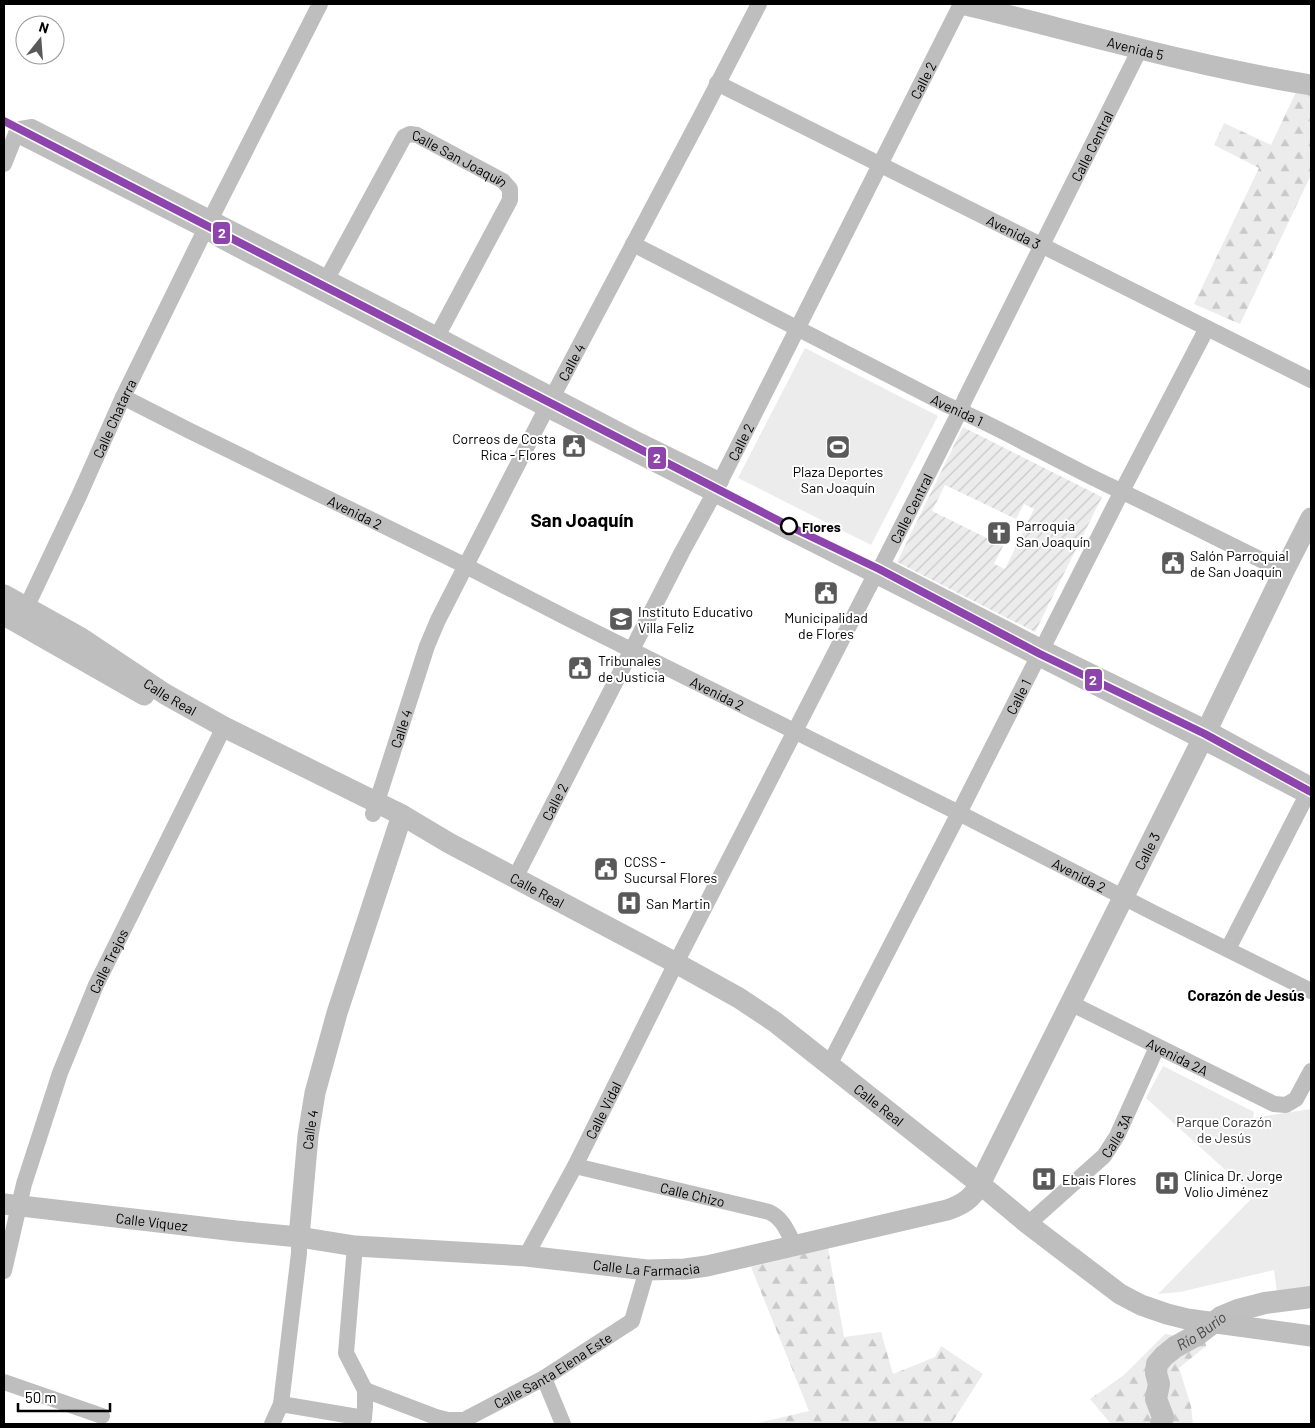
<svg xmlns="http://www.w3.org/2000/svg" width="1315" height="1428" font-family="Barlow,sans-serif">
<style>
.forest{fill:url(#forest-firs)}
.park{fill:#ececec}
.garden{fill:url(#garden-furrows);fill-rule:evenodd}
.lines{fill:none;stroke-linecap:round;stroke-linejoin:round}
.river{stroke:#bfbfbf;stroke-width:22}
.minor{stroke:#bebebe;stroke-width:16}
.major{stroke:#bebebe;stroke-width:21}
.rail-1-casing{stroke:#fff;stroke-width:11}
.rail-1{stroke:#8e44ad;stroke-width:8}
.stop-dot{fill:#fff;stroke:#000;stroke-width:2.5}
.labels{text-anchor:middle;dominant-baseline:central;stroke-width:4;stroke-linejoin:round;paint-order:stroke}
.street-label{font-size:14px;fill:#000;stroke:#fff}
.poi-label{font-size:14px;fill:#000;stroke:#fff;text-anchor:start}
.stop-label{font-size:14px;font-weight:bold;fill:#000;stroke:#fff;text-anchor:start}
.park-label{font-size:14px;fill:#333;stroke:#fff}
.neighbourhood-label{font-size:15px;font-weight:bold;fill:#000;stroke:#fff}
.water-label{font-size:15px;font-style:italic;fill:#444;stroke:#fff}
.district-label{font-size:19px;font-weight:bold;fill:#000;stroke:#fff}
.line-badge{stroke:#fff;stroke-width:2}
.badge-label{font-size:14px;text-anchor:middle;font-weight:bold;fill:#fff}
</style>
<defs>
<pattern id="forest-firs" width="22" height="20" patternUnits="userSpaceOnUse" patternTransform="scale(1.25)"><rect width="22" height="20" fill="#ececec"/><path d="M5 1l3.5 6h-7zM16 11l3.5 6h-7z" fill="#c9c9c9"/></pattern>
<pattern id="garden-furrows" width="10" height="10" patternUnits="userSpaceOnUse" patternTransform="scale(1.25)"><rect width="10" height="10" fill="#ececec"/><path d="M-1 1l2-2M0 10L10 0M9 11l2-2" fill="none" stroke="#c9c9c9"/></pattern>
</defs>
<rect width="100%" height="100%" fill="#fff"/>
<path class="forest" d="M1297,90l14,2v83l-71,149 -46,-20 65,-136 -45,-23 10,-22 47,22z
M828,1248l16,89 37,-5 12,42 42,-17 6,-11 42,28 -32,50h-198l56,-13 -58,-144z
M1165,1334l41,6v6l-27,22 12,38 2,18h-82l-21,-25 34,-24z"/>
<path class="park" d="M805,348l133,68 -67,129 -133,-67z
M1163,1066l91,46 -1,6 58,-9v178l-34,6 -3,-23 -94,22 -22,2 96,-98 -108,-98z"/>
<path class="garden" d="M963,427l139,70 -67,135 -138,-70zM945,485l71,34 8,-15 10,5 -29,60 -11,-5 9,-18 -71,-35z"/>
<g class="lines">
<path class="river" id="s1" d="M1161,1424l2,-7 -7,-18 3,-15 -3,-11 1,-9 7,-8 11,-9 22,-12 24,-18 17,-7 27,-7 46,-6"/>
<g class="minor">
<path id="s2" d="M717,83l594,297"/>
<path d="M16,134l189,96 17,11 324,168 656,332 109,57"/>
<path d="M4,164l12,-30 4,-5 12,-2 352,180 256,134 81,40"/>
<path id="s3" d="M633,244l314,161c56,24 108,55 163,81 58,27 116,57 174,85"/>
<path id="s4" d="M323,286l81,-149 6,-3 7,1 86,46 7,8v11l-77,144"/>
<path id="s5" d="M123,397l65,33 278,136 101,52 392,195 197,101 155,77"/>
<path d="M882,565l161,83 165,81 103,56"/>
<path id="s6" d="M26,608l53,-112 44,-99 82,-167 115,-226"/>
<path id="s7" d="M373,814l54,-168 11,-26 108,-211 155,-293 58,-112"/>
<path id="s8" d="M515,878l167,-326 35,-64 244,-484"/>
<path d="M1228,949l83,-162"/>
<path id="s9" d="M1070,1003l204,101 12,1 10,-6 15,-28"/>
<path id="s10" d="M829,1065l130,-252 163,-322 85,-163"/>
<path id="s11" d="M575,1166l194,46c14,6 19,21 26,34"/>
<path id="s12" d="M1028,1224l76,-68 13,-20 40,-89"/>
<path d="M355,1246l-9,107 19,37v17l-1,11 -3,6"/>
<path id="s13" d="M526,1256l49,-90 101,-203 199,-388 7,-10 78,-154 5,-12 175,-350"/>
<path id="s14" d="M4,1271l20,-87 36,-111 36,-88 128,-258"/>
<path d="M544,1378l19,46"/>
<path d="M4,1382l98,34"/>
<path id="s15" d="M365,1390l71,27 12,3h16l80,-42 88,-57 15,-51"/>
<path d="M281,1404l83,14"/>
<path d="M272,1424l9,-20 18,-151v-16"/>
</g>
<g class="major">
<path id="s16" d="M962,4c116,28 231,62 349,81"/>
<path id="s17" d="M4,595l77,43 84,56 59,33 178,88 47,28 227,120 63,35 36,24 205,162 48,40 92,70 21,11 26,9 20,5 124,17"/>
<path d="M4,615l140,80"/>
<path id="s18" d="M4,1204l232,27 63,6 56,9 171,10 121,14 38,-1 22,-3 240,-56c15,-5 25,-11 33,-26l225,-450 79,-163 27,-53"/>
<path id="s19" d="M299,1237l9,-101 7,-43 22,-80 65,-198"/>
</g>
<defs>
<path id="rail-1" d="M4,121l785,405 90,43 161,85 165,80 106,58"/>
</defs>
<use href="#rail-1" class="rail-1-casing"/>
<use href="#rail-1" class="rail-1"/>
</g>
<defs>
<symbol id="civic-square" viewBox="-11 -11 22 22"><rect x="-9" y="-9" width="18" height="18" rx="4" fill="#595959" stroke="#fff"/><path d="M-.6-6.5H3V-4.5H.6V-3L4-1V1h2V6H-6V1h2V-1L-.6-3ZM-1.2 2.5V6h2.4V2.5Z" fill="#fff"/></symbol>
<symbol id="stadium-square" viewBox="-11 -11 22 22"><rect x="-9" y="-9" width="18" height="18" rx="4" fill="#595959" stroke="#fff"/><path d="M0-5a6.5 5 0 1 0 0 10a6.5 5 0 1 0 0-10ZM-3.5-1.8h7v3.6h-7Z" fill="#fff"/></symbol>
<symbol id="church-square" viewBox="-11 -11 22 22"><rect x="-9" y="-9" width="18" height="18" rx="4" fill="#595959" stroke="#fff"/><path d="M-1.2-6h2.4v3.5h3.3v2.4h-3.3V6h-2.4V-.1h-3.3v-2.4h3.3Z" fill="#fff"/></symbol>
<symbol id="university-square" viewBox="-11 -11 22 22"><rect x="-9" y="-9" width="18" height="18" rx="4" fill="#595959" stroke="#fff"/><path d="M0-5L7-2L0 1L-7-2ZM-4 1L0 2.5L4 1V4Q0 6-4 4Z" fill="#fff"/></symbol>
<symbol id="hospital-square" viewBox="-11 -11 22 22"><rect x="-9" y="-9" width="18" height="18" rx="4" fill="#595959" stroke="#fff"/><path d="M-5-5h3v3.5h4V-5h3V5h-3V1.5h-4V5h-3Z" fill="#fff"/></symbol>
</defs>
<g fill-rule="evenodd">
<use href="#civic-square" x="560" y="432" width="28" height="28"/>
<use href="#stadium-square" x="824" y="433" width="28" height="28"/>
<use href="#church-square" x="985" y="519" width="28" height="28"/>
<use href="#civic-square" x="1159" y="549" width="28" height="28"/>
<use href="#civic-square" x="812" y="579" width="28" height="28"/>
<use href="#university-square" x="607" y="605" width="28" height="28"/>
<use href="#civic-square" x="566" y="654" width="28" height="28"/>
<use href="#civic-square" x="592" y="855" width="28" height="28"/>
<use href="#hospital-square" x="615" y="889" width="28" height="28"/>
<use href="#hospital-square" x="1030" y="1165" width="28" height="28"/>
<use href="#hospital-square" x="1153" y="1169" width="28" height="28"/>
</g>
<circle class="stop-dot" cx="789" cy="526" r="8"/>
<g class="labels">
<g class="street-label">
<text stroke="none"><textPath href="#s16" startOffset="179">Avenida 5</textPath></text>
<text stroke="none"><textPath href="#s8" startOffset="896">Calle 2</textPath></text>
<text stroke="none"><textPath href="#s13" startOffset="1246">Calle Central</textPath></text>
<text stroke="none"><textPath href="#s4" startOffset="232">Calle San Joaquín</textPath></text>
<text stroke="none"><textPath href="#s2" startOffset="332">Avenida 3</textPath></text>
<text stroke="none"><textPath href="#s7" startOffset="495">Calle 4</textPath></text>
<text stroke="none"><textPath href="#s3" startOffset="364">Avenida 1</textPath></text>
<text stroke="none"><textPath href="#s6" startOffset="209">Calle Chatarra</textPath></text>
<text stroke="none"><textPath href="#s8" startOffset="491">Calle 2</textPath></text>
<text stroke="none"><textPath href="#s13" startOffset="841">Calle Central</textPath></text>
<text stroke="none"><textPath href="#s5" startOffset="259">Avenida 2</textPath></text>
<text stroke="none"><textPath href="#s5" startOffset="664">Avenida 2</textPath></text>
<text stroke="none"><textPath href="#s17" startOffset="195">Calle Real</textPath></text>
<text stroke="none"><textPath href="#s10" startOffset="414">Calle 1</textPath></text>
<text stroke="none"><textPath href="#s7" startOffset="90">Calle 4</textPath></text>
<text stroke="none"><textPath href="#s8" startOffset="86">Calle 2</textPath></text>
<text stroke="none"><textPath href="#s18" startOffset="1369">Calle 3</textPath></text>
<text stroke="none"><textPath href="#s5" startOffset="1069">Avenida 2</textPath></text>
<text stroke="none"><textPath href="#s17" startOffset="610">Calle Real</textPath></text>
<text stroke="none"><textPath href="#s14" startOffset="328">Calle Trejos</textPath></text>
<text stroke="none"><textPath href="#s9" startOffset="120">Avenida 2A</textPath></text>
<text stroke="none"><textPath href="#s17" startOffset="1015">Calle Real</textPath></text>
<text stroke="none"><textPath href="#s13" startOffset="165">Calle Vidal</textPath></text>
<text stroke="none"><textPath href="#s19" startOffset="108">Calle 4</textPath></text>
<text stroke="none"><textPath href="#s12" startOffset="126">Calle 3A</textPath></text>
<text stroke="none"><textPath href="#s11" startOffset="121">Calle Chizo</textPath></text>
<text stroke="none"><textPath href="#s18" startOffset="149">Calle Víquez</textPath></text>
<text stroke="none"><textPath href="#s18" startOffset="646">Calle La Farmacia</textPath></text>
<text stroke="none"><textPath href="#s15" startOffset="206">Calle Santa Elena Este</textPath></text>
</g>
<g class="poi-label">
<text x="556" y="438" text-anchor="end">Correos de Costa<tspan x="556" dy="16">Rica - Flores</tspan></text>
<text x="838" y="471" text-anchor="middle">Plaza Deportes<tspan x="838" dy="16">San Joaquín</tspan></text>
<text x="1016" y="525">Parroquia<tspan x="1016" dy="16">San Joaquín</tspan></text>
<text x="1190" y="555">Salón Parroquial<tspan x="1190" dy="16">de San Joaquín</tspan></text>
<text x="638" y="611">Instituto Educativo<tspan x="638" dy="16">Villa Feliz</tspan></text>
<text x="826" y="617" text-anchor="middle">Municipalidad<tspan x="826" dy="16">de Flores</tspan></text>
<text x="598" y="660">Tribunales<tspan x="598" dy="16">de Justicia</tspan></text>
<text x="624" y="861">CCSS -<tspan x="624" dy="16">Sucursal Flores</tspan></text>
<text x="646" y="903">San Martin</text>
<text x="1184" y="1175">Clínica Dr. Jorge<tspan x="1184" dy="16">Volio Jiménez</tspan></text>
<text x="1062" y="1179">Ebais Flores</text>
</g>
<g class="stop-label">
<text x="802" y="526">Flores</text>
</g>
<g class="park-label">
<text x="1224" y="1121">Parque Corazón<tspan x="1224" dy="16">de Jesús</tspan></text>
</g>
<g class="neighbourhood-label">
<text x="1246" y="995">Corazón de Jesús</text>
</g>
<g class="water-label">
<text stroke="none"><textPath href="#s1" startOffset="118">Río Burío</textPath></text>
</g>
<g class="district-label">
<text x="582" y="519">San Joaquín</text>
</g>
</g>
<g class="line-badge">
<rect x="212" y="221" width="19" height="24" rx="5" fill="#8e44ad"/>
<rect x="647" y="446" width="20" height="24" rx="5" fill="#8e44ad"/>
<rect x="1084" y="668" width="19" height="24" rx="5" fill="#8e44ad"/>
</g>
<g class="badge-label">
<text x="222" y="238">2</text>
<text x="657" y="463">2</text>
<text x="1093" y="685">2</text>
</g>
<rect width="1315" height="1428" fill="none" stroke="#000000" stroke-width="10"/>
<g transform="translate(40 40) rotate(17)"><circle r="24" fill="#ffffff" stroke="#999999"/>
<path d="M0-4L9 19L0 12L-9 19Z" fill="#595959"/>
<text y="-8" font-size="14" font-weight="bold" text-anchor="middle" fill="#000000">N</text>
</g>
<path d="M18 1403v8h92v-8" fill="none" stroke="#000000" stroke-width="2.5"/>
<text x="25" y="1403" font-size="15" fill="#000000" stroke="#ffffff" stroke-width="4" paint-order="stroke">50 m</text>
</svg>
